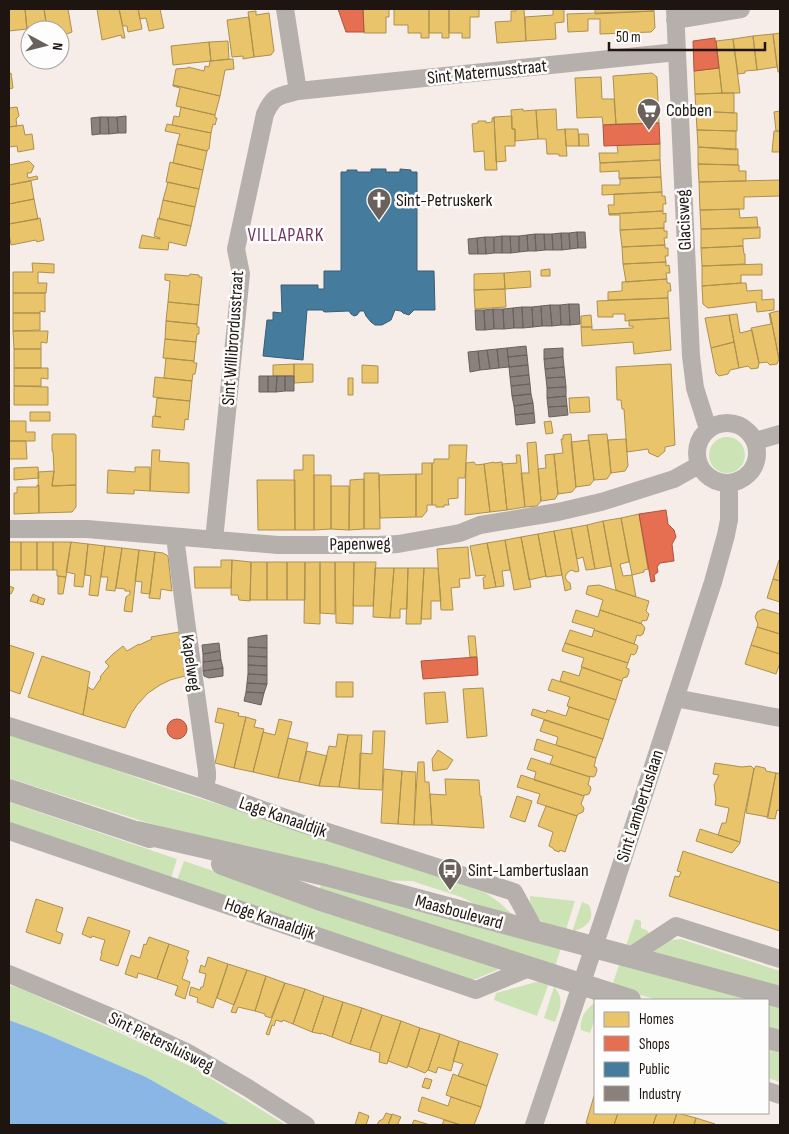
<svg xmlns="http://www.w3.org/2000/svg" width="789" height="1134" font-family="'Sofia Sans Condensed',sans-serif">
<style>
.green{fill:#cce3b6}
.water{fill:#8ab6e6}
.homes{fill:#e9c46a;stroke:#ac904f}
.shops{fill:#e76f51;stroke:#ab543e}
.public{fill:#457b9d;stroke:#3a5c73}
.industry{fill:#8a817c;stroke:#6a615c}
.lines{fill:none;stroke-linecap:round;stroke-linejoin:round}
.minor{stroke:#b6b0ad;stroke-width:18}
.tertiary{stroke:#b6b0ad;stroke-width:22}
.labels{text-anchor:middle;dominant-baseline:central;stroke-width:5;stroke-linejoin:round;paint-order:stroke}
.street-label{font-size:18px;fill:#1f1510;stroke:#fdfdfd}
.poi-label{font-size:18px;fill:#1f1510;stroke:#fdfdfd;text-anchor:start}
.neighbourhood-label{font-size:19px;letter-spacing:1px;fill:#703764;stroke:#fdfdfd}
</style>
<rect width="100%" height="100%" fill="#f7ede8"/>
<path class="green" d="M709 455a18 18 0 1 1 36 0a18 18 0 1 1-36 0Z
M9,733l161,56 198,62 118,42 14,10 15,14h-15l-39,-20 -49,-16 -43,-1 -224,-58 -136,-44z
M9,802l168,57 -6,19 -162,-54z
M184,861l318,107 -29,12 -296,-100z
M322,885l239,63 -7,22 -235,-80 1,-3z
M530,896l45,5 -10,32c-18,-8 -36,-14 -35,-37z
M582,902l7,3c7,15 -3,23 -17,27z
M635,919l6,2v7l7,3 1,3 -18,11 -5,1z
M681,939l99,32v19l-128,-38 19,-12z
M620,962l146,38h-109l-45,-14z
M540,981l9,2 -12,33 -43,-16 2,-7z
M9,985l10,3 99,44 76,36 92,57h-56l-84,-48 -105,-45 -32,-12z
M554,987c11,11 6,22 1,35l-11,-4z
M768,1001l12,3v30l-12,-3z
M595,1003v15l-5,15 -9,-3c-2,-11 5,-22 14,-27z
M768,1049l12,3v30l-12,-4z"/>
<path class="water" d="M9,1020l32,12 105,45 84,48h-221z"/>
<path class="homes" d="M9,9h16l2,20 -18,2z
M25,9h19l3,18 -20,2z
M44,9h24l4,23 -8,3v2h-4v-7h-13z
M97,9h22l6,29h-3l-1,-3 -19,5z
M119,9h19l4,20 -14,3 -1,-6h-4z
M138,9h22l4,19 -15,3 -3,-13 -6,1z
M363,9h26v8h-3v16h-22z
M394,9h35v29h-8v-5h-13v-8h-14z
M429,9h20v29h-7v-5h-13z
M449,9h30v8h-9v21h-8v-5h-13z
M516,9h8l2,32 -29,2 -2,-21 16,-1v-10h5z
M553,9h11v13l-9,1 1,16 -30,2 -1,-24 28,-2z
M595,9h59v2l-59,3z
M256,11v4l13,-2 5,38 -3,4 -17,2 -6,-45z
M654,11l1,17 -4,4 -51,2v-15h-12v12l-20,1 -1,-18z
M249,17l5,40 -11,2v-3l-11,1 -5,-37z
M780,33v39h-2l-5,-38z
M773,34l4,33 -20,3 -4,-34z
M753,36l4,34 -12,1v2l-7,1 -5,-35z
M733,39l7,54h-18l-6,-52z
M228,41l1,18 -18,2 -2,-19z
M209,42l2,19 -38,4 -2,-19z
M233,59l1,10 -9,1 -5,26 -47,-11 3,-16 12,-1v-1l16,4 1,-5 4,1 1,-6z
M719,68l3,25 -27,1 -1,-23z
M11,73l2,15 -4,1v-15z
M652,73l5,4 2,46 -43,1 -3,-48z
M601,77l1,22h12l2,25 -13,1 -1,-8 -25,1 -2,-40z
M173,85l47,11 -5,19 -39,-9 4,-18 -7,-2z
M734,93v20l-38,-2 -1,-17z
M17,107l2,9 -3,3 1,7 -8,1v-19z
M181,107l34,8v3h2l-2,7 -2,-1 -2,9 -39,-8 2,-9 5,1z
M523,109v2l13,-1 2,29 -23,2v-12h-3l-1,-19z
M556,109l1,21 8,-1 2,27h-8v-2h-12l-1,-15h-8l-2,-29z
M696,111l41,2v18l-40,-1z
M780,111v20h-4l-2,-19z
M512,116v13h3v17h-10l1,15 -10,1 -2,-45z
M494,117l3,53h-12l-1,-19 -10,1 -2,-28 6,-1v-2h8v2l6,-1v-4z
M167,124l44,9 -2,16h-1l-1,2 -30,-7 3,-10 -15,-3z
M23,125l2,10 7,-1 2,15 -16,3 -1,-6 -8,1v-20z
M565,129h13l1,17h-13z
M697,130l39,1v19l-38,-3z
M774,131h6v21h-8z
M579,134h9l1,12h-10z
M177,144l30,7 -4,19 -30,-7z
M660,144v16l-60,3 -1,-10h19l-1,-8z
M698,147l40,2v16l-40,-1z
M660,160l1,17 -42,2v-8l-19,1v-9z
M29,161l5,5 -3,7h-4l1,5 9,-2 1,3 -29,6v-20z
M170,162l33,8 -4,19 -33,-7z
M698,164l41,1v6h7v10l-47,1z
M661,177l1,15 -60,3v-10h18v-7z
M780,180v16l-36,1v12l-44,1 -1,-28z
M31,181l3,18 -25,5v-19z
M168,182l31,7 -4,18 -32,-7z
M662,192v4h3l1,8h-3v7l-54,3 -1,-9h6v-11z
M34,199l4,20 -29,5v-20z
M163,200l32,7 -4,19 -32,-7z
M739,209l1,9 17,-1 1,11 -57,1 -1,-19z
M663,211v3l3,-1v9h-2v6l-44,2v-15h-11v-1z
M40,218l4,22 -7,2 -1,-2 -25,5 -2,-12v-9z
M158,218l33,8 -5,20 -17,-4 -1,8 -29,-2 3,-13 18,4v-1l-6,-2z
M760,227v11l-17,1v7l-42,2v-19z
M664,228v3h3v7h-3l1,7 -43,2 -2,-17z
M665,245v3h3v8h-3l1,6 -43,2 -1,-17z
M743,246l1,8h1v10l-43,2 -1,-18z
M666,262v4l3,-1 1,8h-4l1,6 -41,3 -3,-18z
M32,263l22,1v9l-16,-1v11h9l-1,10h-33v-21h20z
M762,264v11h-21v8l-39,3v-20z
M550,269v7h-9v-6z
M530,271l1,16 -26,2 -1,-16z
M504,273l1,16 -31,1v-16z
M165,274l24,2 1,-2 9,1v2h3l-3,28 -31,-3 2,-21 -5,-1z
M667,279v4h3l1,8h-3v7l-60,2v-8l14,-1v-9z
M741,283h5l1,8 15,-1v10l12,-1v11l-17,2 -1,-10 -48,6 -5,-4 -1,-18z
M505,289l1,18 -31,2 -1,-19z
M13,293h32v19l-5,-1v2h-27z
M668,298l1,20 -44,3v-7h-12v3h-15l-1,-16z
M168,302l31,3 -2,19 -31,-3z
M778,311l2,1v47h-1l-9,-46z
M13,313h27v17l-27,1z
M769,313l1,1 9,45 -2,5 -7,1 -3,-3 -8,1 -8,-35 20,-4z
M737,314l3,19 12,-3 7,33 -1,5 -7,1 -3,-3 -9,2 -10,-53z
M591,315l1,12h-11v-11z
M729,315l5,27 -23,6 -6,-30z
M669,318l2,32 -37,4 -1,-12 -51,4 -1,-19h11v3l41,-2v-2h-4v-6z
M166,321l31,3v3h2v7h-2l-1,8 -31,-3z
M13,331h35l-1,12 -6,-1v7h-27z
M165,339l31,3 -2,19 -31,-3z
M734,342l5,26 -9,2 -2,4 -9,2 -3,-3 -5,-25z
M14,349h27v19h-27z
M166,358l28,3v2h3l-2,11h-2l-1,7 -28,-3z
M294,364v12h-21v-11z
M294,364h19v18l-19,1z
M671,364l4,81 -10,2v4l-7,6 -9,-4 -1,-4 -21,3 -3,-43h-2l-1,-9h-4l-1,-33z
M362,365l16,1v17h-16z
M14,368h34v11l-7,-1v8h-27z
M155,377l37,4 -2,20 -37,-4z
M348,378h5v17h-5z
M14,386l34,1v18h-34z
M589,397l1,15 -20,1 -1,-15z
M157,398l33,3 -2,19 -3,-1 -1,11 -32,-3 1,-11 8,1 -6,-1z
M30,412h20v9h-20z
M9,421h17v11h9v9h-26z
M551,421l2,12 -7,1 -2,-12z
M53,434h22l1,1v50l-24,1 2,-15 -1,-20h-1v-16z
M571,434l5,53 -4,5 -14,2 -4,-40 9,-1 -2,-14h2v-4z
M607,434l4,39 -4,6 -13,1 -6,-45z
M626,439l2,27 -3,5 -14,2 -3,-33z
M589,440l5,40 -4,5 -14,2 -5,-45z
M9,441h17l1,18h-18z
M536,442l5,59 -4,5 -12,1 -4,-34h8l-2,-30z
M449,445h18l-2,33h-7v20l-10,1 1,6h-5v2h-8v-2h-4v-42h2v-4h15z
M152,450h8l-1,11 30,2v30l-39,-2z
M554,454l4,40 -3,5 -14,2 -3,-32 8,-1 -1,-13z
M303,455h11v75h-19l-1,-60h9z
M516,455h4l5,52 -18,3 -5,-46 15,-1z
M474,462l2,3 8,-1 6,48 -25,3 1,-52z
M494,462v1l8,-1 5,48 -17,2 -6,-48z
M422,463h10v42h-5v6l-5,6h-6v-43h6z
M38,467l1,11 -25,2v-12z
M135,467h15v24l-16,-1v4l-27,-1 1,-23 27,2z
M54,471l-2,15 24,-1v22l-4,5 -33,1 -1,-41z
M364,473h15l1,56h-16z
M416,474v43l-36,1 -1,-43z
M314,475h17v54l-17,1z
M364,479v50l-15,1 1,-50z
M257,480h38v50h-37z
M37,485h2v28l-25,1v-21h3v-6h20z
M331,486h18v44l-18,-1z
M639,514l9,55 -4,1v2l-12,3 -11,-57z
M621,518l8,44 -9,2 3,12 9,-1 4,22 -20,-7 -13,-69z
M603,521l8,45 -16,3 -8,-44z
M587,525l8,44 -9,1 -3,-13 -6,2 -6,-31z
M571,528l8,43 -3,1 -5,-2 -4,3 -2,4 2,4 3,2 1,6 -6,2 -11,-60z
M554,531l8,44 -16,2 -8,-43z
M538,534l8,42 -17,4 -8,-43z
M521,537l10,50 -17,3 -9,-50z
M505,540l5,30 -8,1 2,15 -8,1 -9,-44z
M9,542h12v28h-12z
M21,542h16v28h-16z
M37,542h16v28h-16z
M53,542h18l-5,35 -9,-1v-6h-4z
M71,542l17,2 -5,43 -9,-1 1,-12 -9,-2z
M487,543l9,44 -12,2 -1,-11 2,-1v-2l-9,1 -6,-30z
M88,544l17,2 -7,50 -9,-1 2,-19 -6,-1z
M105,546l17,2 -7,43 -9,-1 2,-13h-7z
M468,547l2,31 -11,1 1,8 -9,1 2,22h-12l-4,-61z
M122,548l17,2 -7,62 -8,-1 2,-14 4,-3v-3h-5v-2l-9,-1z
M139,550l16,2 -5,42 -9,-1 1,-11 -7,-1z
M155,552l8,1 5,3 4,35 -11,-2 -1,10 -11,-1z
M221,560h11l-1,28h-36l-1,-21h27z
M232,560l19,2 -1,39 -11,-1 -1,-5h-7z
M779,560h1v21l-7,-2z
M251,562h16v38h-17z
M267,562h20v38h-20z
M287,562h18v38h-18z
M305,562h15v62l-16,-1z
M320,562h15v52l-15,-1z
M335,562h19l-1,62 -17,-1z
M354,562h22l-3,44h-20z
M375,568h19l-4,50 -17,-1z
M394,568h14l-1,41h-7v9h-10z
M408,568h16l-3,56h-15z
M424,568h14l3,33h-10v18h-10z
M58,576l8,1 -3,17h-5z
M773,579l7,2v21l-13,-4z
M599,585l50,16 -3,10 3,3 -2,6 -3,1 -1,-1 -2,3 1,1 -42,-14 3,-10 -17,-6 2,-8z
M9,586l5,2 -3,6 -2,-1z
M33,594l6,3 -2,6 -7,-2z
M39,597l6,2 -2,6 -6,-2z
M763,609l17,5v20l-23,-7 1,-3 -3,-7 2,-5z
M576,610l22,7 2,-7 42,14 3,4 -2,6 -3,2 -3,-1 -3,9 -40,-14 1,-1 -23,-7z
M757,627l23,7v20l-29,-9z
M570,630l22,7 2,-7 43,15 1,2 -2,6 -2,2 -3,-1 -3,9 -63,-20z
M179,632l6,44 -15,4 -10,5 -12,8 -11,12 -6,9 -6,14 -42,-13 5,-28 5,3 8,-12 -1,-1 9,-11 -4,-4 8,-8 10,-8 4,5 12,-7v1l13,-6 -1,-2z
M468,636h7l2,21h-7z
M565,643l63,20 -2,5 3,1v3l-2,5 -4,1 -1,3 -41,-14 3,-9 -22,-7z
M9,645l25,8 -14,41 -11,-4z
M751,645l29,9v9l-4,11 -31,-10z
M42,656l48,16 -7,43 -55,-18z
M582,667l40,14 -6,19 -56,-19 3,-10 16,5z
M552,679l64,21 -7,20 -42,-14 3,-9 -22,-7z
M336,682h17v15h-17z
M483,688l4,48 -20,2 -4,-49z
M445,692l3,30 -22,2 -2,-31z
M569,707l40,13 -6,19 -72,-24 2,-6 13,4 1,-3 19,6z
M218,708l21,5 -1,3 8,1 -12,51 -19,-5 9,-39 -9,-2z
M246,717l10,3 -2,7 10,2 -11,43 -19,-4z
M279,719l13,3 -14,56 -25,-6 10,-40 12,3z
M544,720l59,19 -7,19 -40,-13 2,-8 -18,-6z
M373,731h12l-3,59 -23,-1 1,-36 12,1z
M338,734l10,1 -9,52 -20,-1 10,-40 7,1z
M348,735h14l-3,54 -20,-2z
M288,738l20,5 -9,39 -21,-4z
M537,739l59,19 -2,9h2l1,3 -2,6 -2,1 -3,-1v1l-40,-13 3,-8 -19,-6z
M438,750l15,10 -6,9 -14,2 -1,-12z
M307,751l20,5 -8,30 -20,-4z
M531,758l59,19 -2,8 2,1 1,3 -2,5 -3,1h-2v1l-50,-16 2,-8 -9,-3z
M418,762h6l1,20h4l3,43h-18z
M715,763l27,4 9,-1 3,3 -9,43 -5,30 -22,-7 4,-12h4l3,-15 -14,-3 1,-6 -2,-14 5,-10 -6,-1z
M756,766l9,2 1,3 10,2 -8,44 -22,-4 8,-44z
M384,769l18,2 -4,53 -17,-1z
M402,771l14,1 -2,53 -16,-1z
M776,773h4v38l-3,-1 -2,9 -8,-1z
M521,775l63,21 -3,8 3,4 -1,4 -5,2 -1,2 -40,-13 3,-9 -23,-7z
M445,779l34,1 1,16h1l3,32 -52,-3 -2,-31 16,1z
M517,796l15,5 -7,21 -15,-5z
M546,806l31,10 -12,36 -5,-2 -1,2 -5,-2 -1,-2 -4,-2 4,-14 -15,-6z
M700,829l40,13v1l-8,10 -36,-12z
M683,851l97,32v48l-111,-35 6,-20 4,1 2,-5 -4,-1z
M36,899l27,9 -7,23 7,3 -3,10 -34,-12z
M88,917l42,14 -12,35 -18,-6 2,-7h-1l4,-13 -13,-4 -1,2 -9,-4z
M149,937l20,7 -12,35 -19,-6 -1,5 -12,-4 6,-19 9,3 4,-14 2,1z
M169,944l20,7 -3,8 2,1 -6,19 8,3 -5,17 -10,-4 3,-9 -21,-7z
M208,957l20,7 -15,44 -16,-6 1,-4 -9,-3 2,-8 9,3 1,-3h2l3,-13 -7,-2 2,-7 4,2z
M228,964l19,6 -13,35 -17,-7z
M247,970l19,6 -11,35 -17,-4 -2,6 -5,-1z
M266,976l19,7 -14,35 -6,-2v-2l-10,-3z
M285,983l20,6 -12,35 -10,-4 -1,2 -6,-2 -2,6 -2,-1 -3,10 -3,-1z
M305,989l19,7 -12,36 -19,-8z
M324,996l19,6 -11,35 -11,-4v1l-9,-2z
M343,1002l19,6 -12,36 -18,-7z
M362,1008l20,7 -12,35 -20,-6z
M382,1015l19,6 -14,43 -8,-2 1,-9 -10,-3z
M401,1021l19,7 -13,40 -19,-7z
M420,1028l20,6 -12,36 -3,3 -17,-7z
M440,1034l19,7 -8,30 -13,-4 -2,6 -8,-3z
M459,1041l39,13 -11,32 -29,-10 5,-12 -10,-3z
M453,1074l34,12 -6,21 -35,-12z
M425,1078l7,2 -3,9 -7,-2z
M594,1096h1v17h23l-4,12h-21l-7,-2z
M422,1097l26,9 3,-9 30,10 -7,18h-13l-43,-14z
M359,1112l10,4 -3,9h-11z
M386,1113l6,2 -4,10h-11l2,-4 4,-2z
M618,1113h39l-4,12h-39z
M657,1113h20l-4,12h-20z
M677,1113l19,5 -2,7h-21z
M392,1114l9,3 -3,6 1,2h-11z
M696,1118l19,6 -1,1h-20z
M414,1120l16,5h-18z
M444,1120l17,5h-19z"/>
<path class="shops" d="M338,9h25l1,23h-18z
M715,38v3h1l3,27 -25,3 -1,-30z
M659,123l1,21 -56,2 -1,-21z
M666,510l2,14 6,6 2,7 -4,7 2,17 -14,2 -3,4 1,5 -4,3 1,6 -4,1 -12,-68z
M477,657l1,18 -55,4 -2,-18z
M167 729a10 10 0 1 1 20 0a10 10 0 1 1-20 0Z"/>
<path class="public" d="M371,169h15v3h14v-3l11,1v2h6v99h17l1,39h-21l-5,5 -6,-2 -2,-2 -6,-1 -4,10 -9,5h-7l-4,-3 -5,-6 -2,-5h-4l-3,4 -3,1 -3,-2 -2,-3 -24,1 -2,-1v-1h-16l-4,50 -40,-4 4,-36h6v-8l9,1 -1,-28h37v4h6v-18h17v-99h6v-2h10v2h14z"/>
<path class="industry" d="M126,116v17h-8l-1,-16z
M100,117v17l-8,1 -1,-17z
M100,117h8l1,17h-9z
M108,117h9l1,16 -9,1z
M577,232l1,16 -8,1 -1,-16z
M577,232h8l1,16h-8z
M561,233h8l1,16 -8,1z
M561,233l1,17h-9l-1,-16z
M535,234l1,17h-8l-1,-16z
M535,234h9l1,16 -9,1z
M544,234h8l1,16h-8z
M527,235l1,16 -9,1v-16z
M502,236v17h-8v-16z
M502,236h8l1,17h-9z
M510,236h9v16l-8,1z
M485,237h9v16l-8,1z
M485,237l1,17h-8l-1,-16z
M477,238l1,16h-9l-1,-15z
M569,304l1,21h-9l-1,-20z
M569,304h10l1,20 -10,1z
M550,305l2,21h-10l-1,-20z
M550,305h10l1,20 -9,1z
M541,306l1,20 -9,1 -1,-20z
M522,307h10l1,20 -10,1z
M522,307l1,21h-9l-1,-20z
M513,308l1,20 -10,1 -1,-20z
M493,309l1,20 -9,1 -1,-20z
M493,309h10l1,20h-10z
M475,310h9l1,20h-9z
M526,346l1,9 -19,2 -1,-9z
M507,348l2,19 -10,1 -2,-19z
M563,348v9l-19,2v-10z
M497,349l2,19 -9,1 -3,-19z
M487,350l3,19 -10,1 -2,-19z
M478,351l2,19 -10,2 -2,-20z
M527,355l1,10 -19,2 -1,-10z
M563,357l1,10 -19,2 -1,-10z
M528,365l1,10 -19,2 -1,-10z
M564,367l1,10 -19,1 -1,-9z
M529,375l1,9 -19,2 -1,-9z
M259,376h9v16h-9z
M268,376h9l-1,16h-8z
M277,376h8v15l-9,1z
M285,376h9v15h-9z
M565,377l1,10 -19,1 -1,-10z
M530,384l1,10 -19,2 -1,-10z
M566,387v9l-19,2v-10z
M531,394l2,9 -19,3 -2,-10z
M566,396l1,10 -19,1 -1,-9z
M533,403l1,10 -19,2 -1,-9z
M567,406l1,9 -19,2 -1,-10z
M534,413l1,10 -19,2 -1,-10z
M267,635v13l-19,-1v-9z
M219,643l1,8 -17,3 -1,-9z
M248,647l19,1v9l-19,-1z
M220,651l1,9 -18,2v-8z
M248,656l19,1v9l-19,-1z
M221,660l2,8 -20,3v-9z
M248,665l19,1v9l-19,-1z
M223,668v8l-14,2 -5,-2 -1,-5z
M248,674l19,1v9l-20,-1z
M247,683l20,1 -3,9 -18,-1z
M246,692l18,1 -3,12 -17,-4z"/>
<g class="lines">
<path class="minor" d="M285,9l13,82
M675,9l16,347 4,32 13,41
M675,20l66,-11
M697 453a30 30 0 1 1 60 0a30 30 0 1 1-60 0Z
M755,441l25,-7
M9,529h78l191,16h100l20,-1 62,-11 20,-8 78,-13 43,-10 73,-23 25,-14
M175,537l11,84 21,151v6l-3,11
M214,540l27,-266 -5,-25 29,-135c9,-19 13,-18 33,-23l379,-39
M675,698l105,20
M9,726l195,63 96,34 214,69 22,40
M9,831l467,159 53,-22
M629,957l47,-31 104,33
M9,974l107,45 74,35 58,34 58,37
M768,1091l12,4
M534,1125l74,-220 105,-323 13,-47 3,-15v-37"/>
<path class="tertiary" d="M9,790l141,47
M137,832l188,43 455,122
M222,864l96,35 312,101
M768,1038l12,3"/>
</g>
<defs>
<symbol id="supermarket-pin" viewBox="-11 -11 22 30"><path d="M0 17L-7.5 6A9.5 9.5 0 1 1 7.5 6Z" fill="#6b615c" stroke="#fdfdfd"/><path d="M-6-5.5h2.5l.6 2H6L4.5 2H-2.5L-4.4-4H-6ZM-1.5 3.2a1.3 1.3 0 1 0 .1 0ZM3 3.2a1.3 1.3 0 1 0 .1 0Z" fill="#fff"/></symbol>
<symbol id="church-pin" viewBox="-11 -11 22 30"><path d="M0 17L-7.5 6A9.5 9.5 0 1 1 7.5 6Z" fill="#6b615c" stroke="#fdfdfd"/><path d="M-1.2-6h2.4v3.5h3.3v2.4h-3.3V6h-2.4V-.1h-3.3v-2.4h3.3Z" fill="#fff"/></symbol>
<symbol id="bus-pin" viewBox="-11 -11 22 30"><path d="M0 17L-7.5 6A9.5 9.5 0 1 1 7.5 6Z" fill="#6b615c" stroke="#fdfdfd"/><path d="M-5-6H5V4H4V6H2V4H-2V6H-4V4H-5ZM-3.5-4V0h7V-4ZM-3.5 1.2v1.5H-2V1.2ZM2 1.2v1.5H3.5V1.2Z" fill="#fff"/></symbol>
</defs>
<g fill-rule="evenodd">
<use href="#supermarket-pin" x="635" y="96" width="28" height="38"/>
<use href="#church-pin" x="365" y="186" width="28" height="38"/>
<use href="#bus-pin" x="436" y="856" width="28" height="38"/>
</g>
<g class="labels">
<g class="street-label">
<text transform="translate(487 72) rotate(-6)">Sint Maternusstraat</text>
<text transform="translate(684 220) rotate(-93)">Glacisweg</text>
<text transform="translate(233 338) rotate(-86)">Sint Willibrordusstraat</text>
<text transform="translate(360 544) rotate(-1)">Papenweg</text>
<text transform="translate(191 663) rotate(82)">Kapelweg</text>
<text transform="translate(640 806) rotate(-72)">Sint Lambertuslaan</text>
<text transform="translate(283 817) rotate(19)">Lage Kanaaldijk</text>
<text transform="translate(459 912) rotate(15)">Maasboulevard</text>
<text transform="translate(270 919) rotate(19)">Hoge Kanaaldijk</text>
<text transform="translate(161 1042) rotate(26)">Sint Pietersluisweg</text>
</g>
<g class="poi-label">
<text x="666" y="110">Cobben</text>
<text x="396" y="200">Sint-Petruskerk</text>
<text x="468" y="870">Sint-Lambertuslaan</text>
</g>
<g class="neighbourhood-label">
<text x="286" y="235">VILLAPARK</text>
</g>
</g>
<rect width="789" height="1134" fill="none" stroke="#1f1510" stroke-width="20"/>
<rect x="594" y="999" width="175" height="115" fill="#fdfdfd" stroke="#a4a09e"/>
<rect x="604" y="1012" width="25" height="15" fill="#e9c46a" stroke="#a4a09e"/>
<text x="639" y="1024" font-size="15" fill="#1f1510">Homes</text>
<rect x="604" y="1036" width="25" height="15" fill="#e76f51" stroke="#a4a09e"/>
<text x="639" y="1049" font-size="15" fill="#1f1510">Shops</text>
<rect x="604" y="1062" width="25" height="15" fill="#457b9d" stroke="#a4a09e"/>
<text x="639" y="1074" font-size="15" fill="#1f1510">Public</text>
<rect x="604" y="1086" width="25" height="15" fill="#8a817c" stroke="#a4a09e"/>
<text x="639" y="1099" font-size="15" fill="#1f1510">Industry</text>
<g transform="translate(45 45) rotate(97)"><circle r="24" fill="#fdfdfd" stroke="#a4a09e"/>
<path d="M0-4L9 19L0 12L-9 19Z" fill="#6b615c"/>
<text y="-8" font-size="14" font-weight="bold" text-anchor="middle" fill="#1f1510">N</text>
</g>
<path d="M609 42v8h156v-8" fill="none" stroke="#1f1510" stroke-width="2.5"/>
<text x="616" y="42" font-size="15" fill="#1f1510" stroke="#fdfdfd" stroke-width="4" paint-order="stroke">50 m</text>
</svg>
